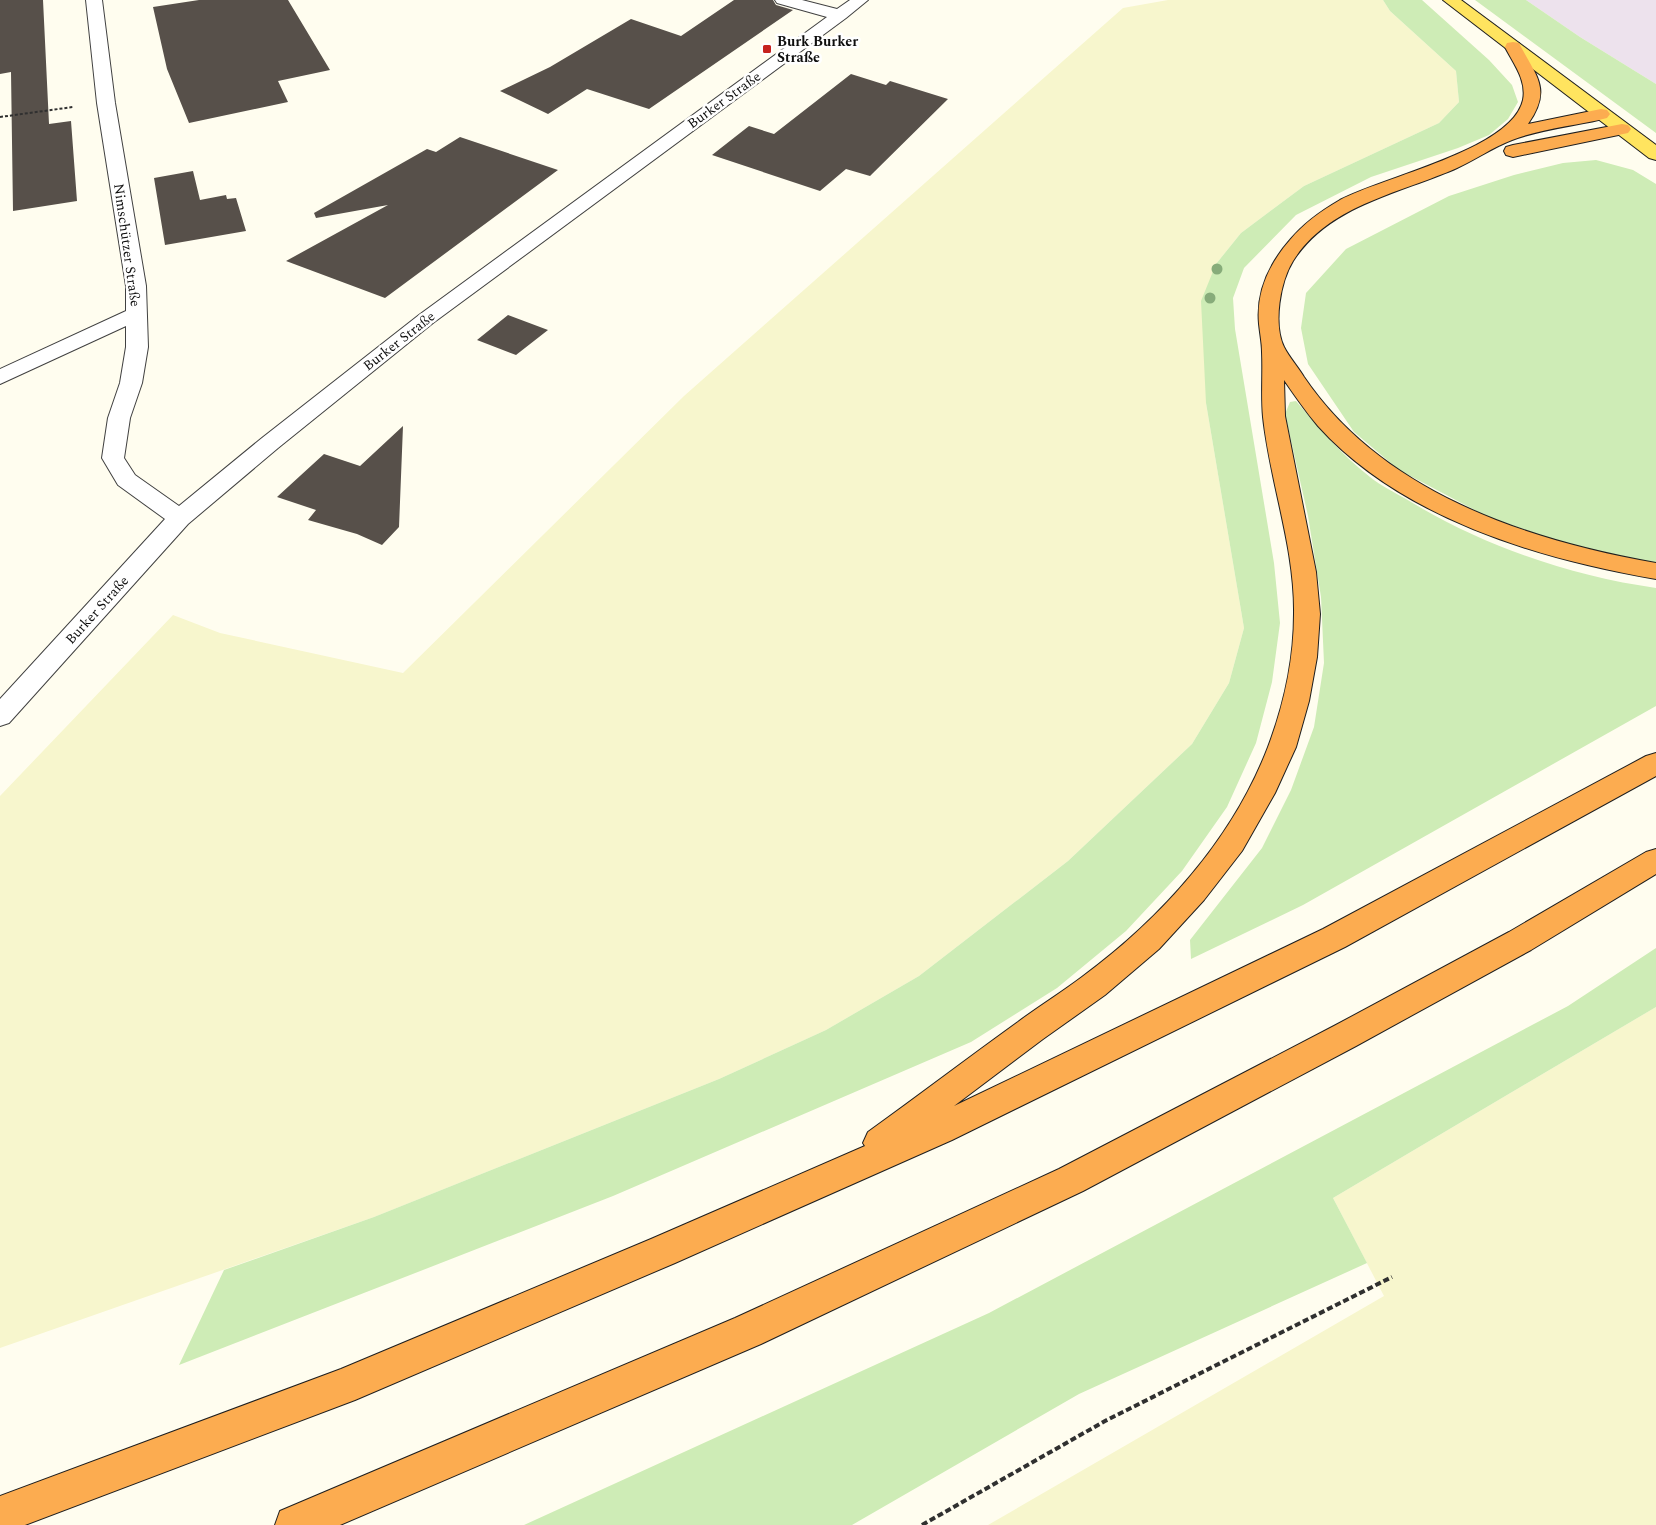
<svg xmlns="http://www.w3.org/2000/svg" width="1656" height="1525" font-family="Spectral,serif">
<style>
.industrial{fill:#ede2ed}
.farmland{fill:#f7f6cd}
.green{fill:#ceecb6}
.building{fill:#57504a}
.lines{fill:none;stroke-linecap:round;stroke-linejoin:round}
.minor-casing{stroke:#414141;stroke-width:2}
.major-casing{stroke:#1f1f1f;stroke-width:2}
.highway-casing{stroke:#1f1f1f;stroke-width:2}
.path-far1{stroke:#303030;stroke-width:2;stroke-dasharray:3 2;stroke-linecap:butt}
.path{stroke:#303030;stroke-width:4;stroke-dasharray:6 3;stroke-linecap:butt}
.minor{fill:#fff;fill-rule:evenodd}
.major{fill:#ffe45f;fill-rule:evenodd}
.highway{fill:#fcac50;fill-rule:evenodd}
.tree{fill:#87ac7a}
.poi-dot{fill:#c6231e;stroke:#fff;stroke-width:2}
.labels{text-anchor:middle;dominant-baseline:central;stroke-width:5;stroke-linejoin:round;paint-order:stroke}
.far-poi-label{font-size:14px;font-weight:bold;fill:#0e0e0e;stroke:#fff;text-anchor:start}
.far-street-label{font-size:14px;fill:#0e0e0e;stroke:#fff}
</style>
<rect width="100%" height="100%" fill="#fffdef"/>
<path class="industrial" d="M1526,0h130v84l-76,-47z"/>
<path class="farmland" d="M1168,0h215l7,11 66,60 3,31 -20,21 -135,63 -63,47 -25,31 -10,139 38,225 -15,55 -37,61 -124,117 -149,115 -93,54 -107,49 -345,138 -374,131v-552l173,-181 47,18 183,40 281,-277 439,-388z
M1656,1007v518h-668l396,-229 -51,-98z"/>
<path class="green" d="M1383,0h39l67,60 23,25 6,17 -10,17 -19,16 -31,13 -87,29 -75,38 -52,53 -11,30 2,31 39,234 6,60 -8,59 -16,61 -29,64 -45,64 -56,60 -69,57 -86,54 -358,154 -434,169 45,-95 150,-53 345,-138 107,-49 93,-54 149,-115 124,-117 37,-61 15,-55 -38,-225 -5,-102 15,-37 25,-31 63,-47 135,-63 20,-21 -3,-31 -66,-60z
M1475,0h51l54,37 76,47v49z
M1596,160l37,10 23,14v379l-82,-16 -88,-31 -87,-46 -45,-38 -46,-68 -7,-36 5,-35 40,-44 103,-53 65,-21 49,-12z
M1296,401c23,27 46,54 74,76 11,9 24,15 36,22 75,46 163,77 250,89v118l-353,199 -112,54 -1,-19 72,-92 29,-58 23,-63 10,-64 -3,-66 -13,-81 -23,-102 5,-12z
M1656,948v59l-323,191 34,65 -288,131 -227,131h-328l465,-212 579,-307z"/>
<path class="building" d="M0,0h43l6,124 22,-3 6,80 -64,10 -2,-139 -11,2z
M199,0h89l42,70 -52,11 10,21 -99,21 -22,-54 -14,-62z
M734,0h39l3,5 17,5 -144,99 -62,-20 -39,25 -48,-23 50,-24 81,-48 50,17z
M851,74l35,11 4,-4 58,18 -78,77 -24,-7 -26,22 -108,-36 37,-29 25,8z
M460,137l98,33 -173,128 -99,-37 102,-56 -72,13 -2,-5 113,-64 9,3z
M193,171l7,29 26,-5 1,4 9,-1 10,33 -81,14 -11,-67z
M508,315l40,15 -32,25 -39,-15z
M403,426l-4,101 -17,18 -25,-11 -49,-14 8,-10 -39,-13 47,-43 36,12z"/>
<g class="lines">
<defs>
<path id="minor" d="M86,0h16l13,103 31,183 2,61 -6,36 -12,35 -6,40 11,17 44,31 83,-68 157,-123 408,-298 -50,-14 -2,-3h27l35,9 13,-9h18l-22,18 -413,305 -155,125 -90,76 -179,199 -9,3v-27l165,-180 -47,-34 -16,-27 6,-40 12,-35 6,-36v-21l-126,58v-15l126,-58v-25l-29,-183z"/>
<path id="major" d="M1443,0h18l195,145v15l-7,-2z"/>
<path id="highway" d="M1513,42l6,1 2,4c17,31 30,44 7,77l73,-15 6,1 3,4 -3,4c-31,8 -64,10 -95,22 -19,7 -37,20 -55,28 -56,25 -129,37 -164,93 -13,21 -20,63 -9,86 5,10 14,20 20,30 78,115 221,163 352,186v16c-117,-20 -255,-61 -338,-153 -12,-14 -23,-30 -34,-46l1,36 31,156 4,42 -3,43 -8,44 -13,46 -21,46 -33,58 -38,49 -45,49 -54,46 -62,44 -89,67 369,-177 323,-173 10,-3v23l-311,171 -393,193 -277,123 -320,137 -330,125h-25v-29l341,-127 310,-130 214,-93 -2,-3 5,-11c50,-36 100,-74 150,-110 21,-16 43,-29 64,-45 79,-58 151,-138 186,-230 16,-42 26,-89 26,-133 1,-67 -24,-131 -31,-197 -2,-21 0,-43 -1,-65 0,-9 -2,-18 -3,-28 -3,-32 10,-60 31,-84 14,-17 31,-29 50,-40 42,-23 172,-50 183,-100 4,-20 -10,-37 -18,-53l2,-4z
M1622,124l6,1 3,4 -3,4 -115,24 -7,-2 -2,-4 2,-4 7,-2z
M1656,849v25l-125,76 -175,96 -273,145 -322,153 -421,181h-65l5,-14 455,-193 324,-149 275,-143 175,-94 137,-80z"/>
</defs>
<use href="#minor" class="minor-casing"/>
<use href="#major" class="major-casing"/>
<use href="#highway" class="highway-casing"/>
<path class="path-far1" d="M0,117l73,-10"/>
<path class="path" d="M922,1525l183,-104 287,-144"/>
<use href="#minor" class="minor"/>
<use href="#major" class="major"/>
<use href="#highway" class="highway"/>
</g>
<g class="tree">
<circle cx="1217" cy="269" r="5.5"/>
<circle cx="1210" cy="298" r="5.5"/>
</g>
<rect class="poi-dot" x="762" y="44" width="10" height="10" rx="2.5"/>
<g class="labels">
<g class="far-poi-label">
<text x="777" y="41">Burk Burker<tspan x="777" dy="16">Straße</tspan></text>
</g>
<g class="far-street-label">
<text transform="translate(724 100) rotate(-36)">Burker Straße</text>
<text transform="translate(127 245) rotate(82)">Nimschützer Straße</text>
<text transform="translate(399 341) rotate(-38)">Burker Straße</text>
<text transform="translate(97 610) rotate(-48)">Burker Straße</text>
</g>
</g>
</svg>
